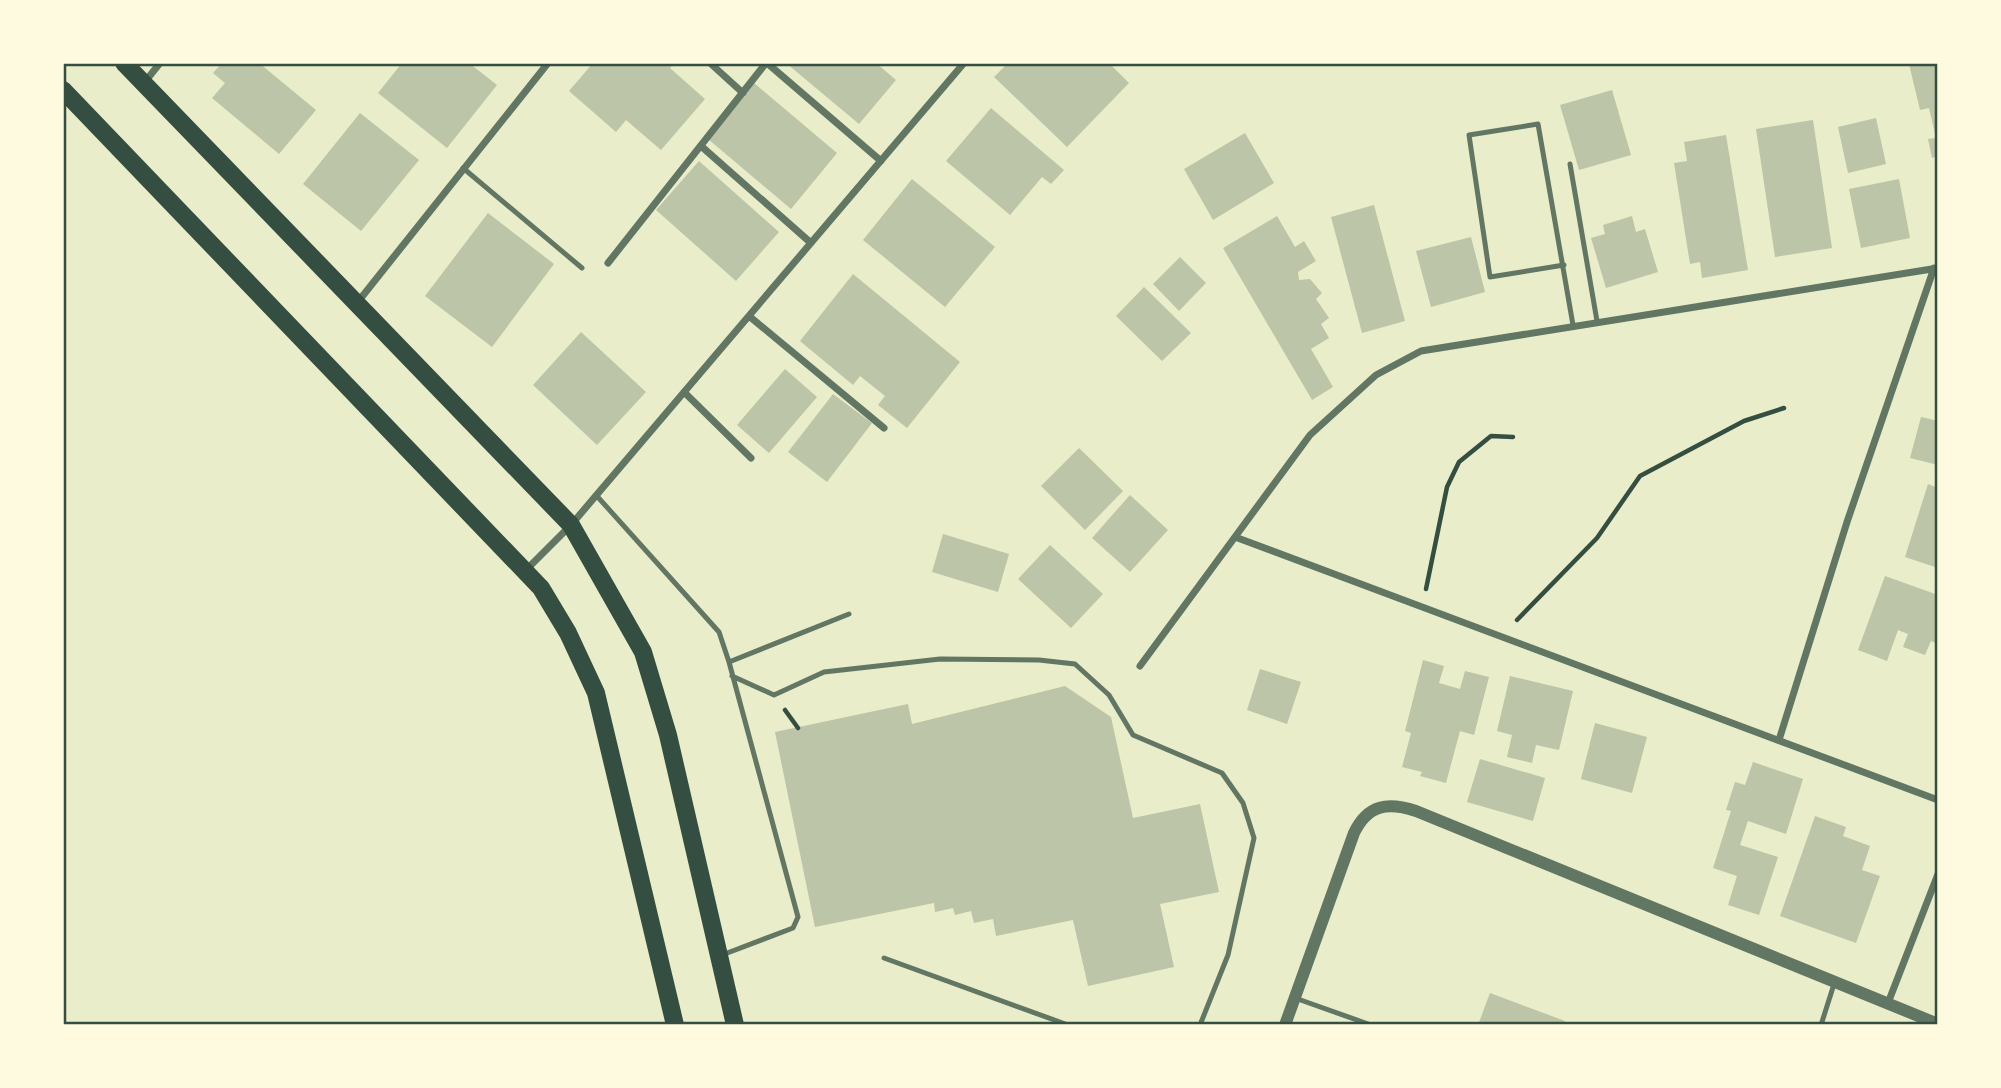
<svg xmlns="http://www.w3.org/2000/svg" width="2001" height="1088" font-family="Literata,serif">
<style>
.building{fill:#bcc5a7}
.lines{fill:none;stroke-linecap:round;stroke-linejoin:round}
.path{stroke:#344e41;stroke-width:4.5}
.service{stroke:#617663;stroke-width:5}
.minor{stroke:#617663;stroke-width:7}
.tertiary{stroke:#617663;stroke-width:12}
.primary{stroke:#344e41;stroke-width:18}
.neatline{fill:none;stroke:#344e41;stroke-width:2.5}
</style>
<rect width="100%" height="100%" fill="#e9edc9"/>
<path class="building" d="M222,63h37l57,47 -37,44 -67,-56 13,-15 -12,-10z
M402,63h67l28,22 -50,63 -69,-55z
M593,63h81l-4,5 35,31 -44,51 -35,-30 -10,12 -47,-41z
M786,63h90l20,17 -37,44z
M1008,63h101l20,20 -62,64 -73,-70z
M1938,63v93l-6,2 -4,-19 8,-1 -7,-30 -9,2 -11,-46z
M754,83l83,70 -46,56 -83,-70z
M1612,90l19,65 -52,15 -19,-65z
M991,108l73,62 -13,14 -9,-7 -32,38 -64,-54z
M360,113l59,47 -58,71 -58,-47z
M1876,118l10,46 -38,9 -10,-46z
M1813,120l19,128 -57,9 -19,-128z
M1245,133l29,50 -61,37 -29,-51z
M1726,135l22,135 -46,8 -2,-16 -10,2 -16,-101 13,-2 -3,-19z
M699,161l80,71 -43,49 -80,-71z
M912,179l83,68 -50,60 -82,-67z
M1899,179l11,59 -49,10 -12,-59z
M1374,205l31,116 -43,12 -31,-116z
M488,213l66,51 -62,83 -67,-51z
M1277,216l18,31 9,-6 12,20 -18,11 1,8 11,-1 12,14 -6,6 13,19 -8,6 8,14 -18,11 22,38 -21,13 -89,-152z
M1632,216l4,16 9,-3 13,43 -52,16 -15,-50 14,-4 -2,-9z
M1471,237l14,55 -54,15 -15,-56z
M1180,257l26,26 -27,28 -26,-27z
M853,274l107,88 -53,66 -29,-23 7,-9 -25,-20 -7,9 -53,-44z
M1144,287l47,46 -29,28 -46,-45z
M581,332l65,60 -49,53 -64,-60z
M785,369l32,28 -48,56 -32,-28z
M833,394l39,29 -45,59 -39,-30z
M1921,417l17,4v44l-28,-7z
M1079,448l44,43 -38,39 -44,-44z
M1928,484l10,4v80l-33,-11z
M1130,495l38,35 -38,42 -38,-34z
M943,534l66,20 -11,38 -66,-20z
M1050,545l53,49 -32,34 -53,-49z
M1885,576l53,19v49l-7,-3 -6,14 -22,-8 5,-13 -10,-4 -11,31 -29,-11z
M1423,660l21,6 -5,17 21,6 5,-18 24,6 -15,58 -14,-4 -14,52 -26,-7 2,-4 -20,-5 9,-34 -6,-2z
M1260,669l41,13 -14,42 -40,-14z
M1510,676l63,15 -14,59 -23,-5 -4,18 -25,-6 5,-22 -15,-4z
M1065,686l46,31 22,101 67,-14 19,88 -59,12 14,63 -86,19 -15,-66 -77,16 -3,-17 -19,4 -3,-12 -16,4 -2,-7 -18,4 -1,-9 -119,24 -40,-195 133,-28 4,20z
M1595,723l52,14 -15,56 -51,-14z
M1480,759l65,19 -12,43 -66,-19z
M1753,762l50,17 -17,55 -38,-13 -8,24 38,12 -19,58 -31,-10 9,-29 -24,-8 18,-57 -5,-1 9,-28 10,3z
M1815,816l31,11 -3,9 27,10 -8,24 18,6 -24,67 -76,-27z
M1490,993l75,28 -2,4h-85z"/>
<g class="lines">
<path class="path" d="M1426,589l21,-102 12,-25 32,-26 22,1
M1517,620l80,-82 43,-62 104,-55 40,-13
M785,710l13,18"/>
<path class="service" d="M1570,164l27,157
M463,168l119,100
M1564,265l-74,12 -21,-142 69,-11 35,201
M596,495l123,137 10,30 69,255 -5,11 -71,27
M729,662l120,-48
M732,676l42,19 50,-23 116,-13 99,1 36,4 34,31 24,40 89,38 21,30 11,35 -26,117 -28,70
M884,958l184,67
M1295,998l76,27
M1821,1025l14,-44"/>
<path class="minor" d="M710,63l33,30
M767,63l114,98
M144,83l16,-20
M701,146l110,97
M608,263l158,-200
M357,303l191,-240
M749,316l135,112
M684,392l67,66
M1235,537l703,263
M525,571l46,-46 393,-462
M1140,666l170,-231 66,-60 45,-24 517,-83
M1779,740l68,-218 87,-254
M1888,1003l50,-129"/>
<path class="tertiary" d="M1285,1025l69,-192c14,-29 34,-31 62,-22l522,213"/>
<path class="primary" d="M124,63l447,462 72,127 25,83 67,290
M63,90l478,498 27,45 28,60 79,332"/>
</g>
<rect width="2001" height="1088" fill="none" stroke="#fefae0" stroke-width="130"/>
<rect x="65" y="65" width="1871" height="958" class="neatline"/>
</svg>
